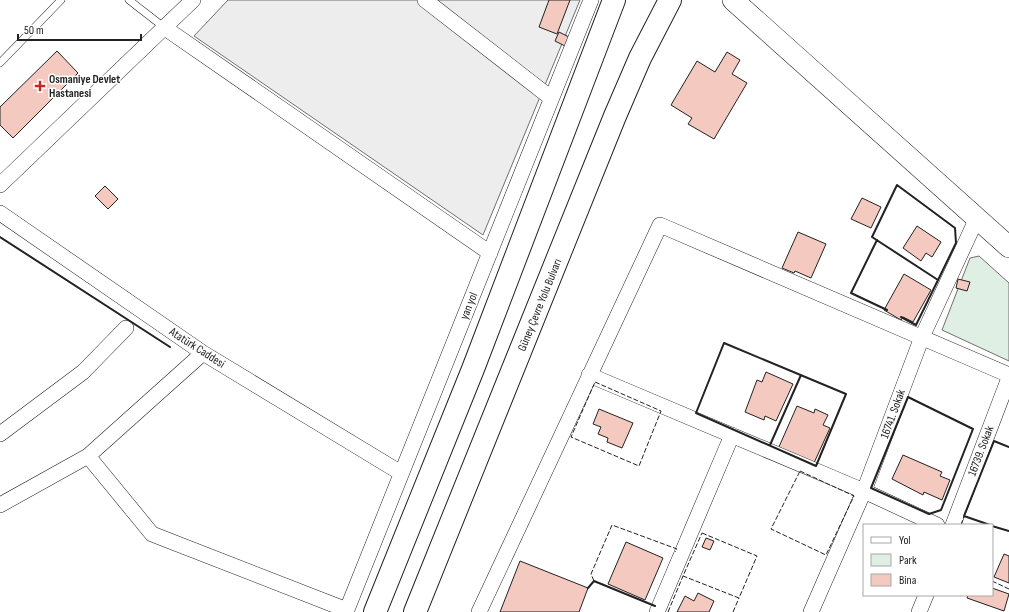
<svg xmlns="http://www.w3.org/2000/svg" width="1009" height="612" font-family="'Sofia Sans Condensed',sans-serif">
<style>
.green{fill:#e0efe3;stroke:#6f6f6f}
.parking{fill:#ededed;stroke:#6f6f6f}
.building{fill:#f3c9c0;stroke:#222}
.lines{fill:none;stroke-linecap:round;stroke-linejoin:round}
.service-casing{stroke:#222;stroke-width:8}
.minor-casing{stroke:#222;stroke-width:16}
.secondary-casing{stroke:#222;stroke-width:22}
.trunk-casing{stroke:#222;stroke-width:24}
.service{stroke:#fff;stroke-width:7}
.minor{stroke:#fff;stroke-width:15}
.secondary{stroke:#fff;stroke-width:21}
.trunk{stroke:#fff;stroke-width:22}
.fence{stroke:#222;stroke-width:1;stroke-dasharray:5 2;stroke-linecap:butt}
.wall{stroke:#222;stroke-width:2}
.poi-dot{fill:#c62828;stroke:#fff;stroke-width:1.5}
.labels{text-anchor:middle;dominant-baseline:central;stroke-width:3;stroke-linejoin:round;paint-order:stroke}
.poi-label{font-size:12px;font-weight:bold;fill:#222;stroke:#fff;text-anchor:start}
.street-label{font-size:12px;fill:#222;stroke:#fff}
</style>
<rect width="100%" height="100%" fill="#fff"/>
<path class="green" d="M979,256l30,27v78l-67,-31 28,-72z"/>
<path class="parking" d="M228,0h352l-97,235 -289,-199z"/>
<path class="building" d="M549,0h21l-13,34 -18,-7z
M559,32l14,7 -4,9 -14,-7z
M57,51l21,22 -65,65 -13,-13v-18z
M727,52l13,8 -8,14 15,9 -33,56 -26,-15 4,-6 -21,-13 26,-44 18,11z
M105,186l13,13 -10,10 -13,-13z
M862,198l19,9 -10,21 -20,-9z
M917,226l24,16 -9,15 -6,-4 -5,8 -18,-13z
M798,232l28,12 -15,34 -16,-7 -1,2 -12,-5z
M904,274l27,16 -18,32 -10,-5 -2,3 -17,-10z
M958,279l12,3 -3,9 -11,-3z
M766,372l27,12 -17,37 -11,-5 -1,4 -19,-8 12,-32 5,2z
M797,406l17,7 1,-4 13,6 -5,10 7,3 -17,37 -35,-16z
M599,409l34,14 -11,25 -15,-6 1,-4 -10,-4 3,-7 -8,-3z
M903,455l39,17 -2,4 10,4 -8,20 -18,-8 -1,3 -31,-16z
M706,538l8,3 -4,9 -8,-3z
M626,542l37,16 -18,42 -37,-16z
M1004,554l5,2v27l-15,-6z
M520,561l68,27 -9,24h-79z
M992,588l17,6 -5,17 -37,-13 1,-3h24z
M698,593l16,8 -5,11h-32l8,-16 9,5z"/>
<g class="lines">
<defs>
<path id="service" d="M129,0l36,28
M0,63l61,-63"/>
<path id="minor" d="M425,0l126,98
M165,28l325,225
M0,185l193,-185
M0,213l203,140 198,120
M589,375l275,116 73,34
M0,434l83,-62 43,-44
M88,456l64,78 195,76
M0,505l88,-49 115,-103
M953,525l56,-147
M346,612l245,-612
M479,612l181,-387 349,150
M657,612l75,-177
M811,612l53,-121 58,-154 55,-119
M919,612l7,-17"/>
<path id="secondary" d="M733,0l276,247"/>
<path id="trunk" d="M375,612l98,-243 141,-369
M415,612l200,-496 25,-58 30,-58"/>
</defs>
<use href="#service" class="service-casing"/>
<use href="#minor" class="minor-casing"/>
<use href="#secondary" class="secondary-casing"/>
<use href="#trunk" class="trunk-casing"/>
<use href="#service" class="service"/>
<use href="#minor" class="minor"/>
<use href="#secondary" class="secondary"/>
<use href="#trunk" class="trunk"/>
<path class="fence" d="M595,382l66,29 -22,55 -68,-29z
M800,471l54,25 -28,59 -55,-26z
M961,525l3,-9
M702,533l55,23 -18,42 -56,-22z
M594,581l-3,-7 21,-49 65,24 -2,3
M992,581l17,8
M668,612l15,-36
M733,612l6,-14"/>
<path class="wall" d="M897,185l58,43 1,15 -18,37 -66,-43z
M0,237l170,110
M877,240l-26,53 36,17
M901,317l15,8 22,-45
M724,343l122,51 -30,72 -120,-53z
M908,397l65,32 -32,81 -12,4 -58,-26z
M770,445l31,-70
M990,525l-26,-9 30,-75 15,6
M992,526l17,5
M588,588l6,-7 61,25"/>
</g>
<path class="poi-dot" d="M38 80h4v4h4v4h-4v4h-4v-4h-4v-4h4z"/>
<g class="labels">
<g class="poi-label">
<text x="49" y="79">Osmaniye Devlet<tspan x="49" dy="14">Hastanesi</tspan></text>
</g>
<g class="street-label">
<text transform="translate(540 305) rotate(-68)">Güney Çevre Yolu Bulvarı</text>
<text transform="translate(469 306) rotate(-68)">yan yol</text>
<text transform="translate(197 348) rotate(33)">Atatürk Caddesi</text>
<text transform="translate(893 414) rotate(-70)">16741. Sokak</text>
<text transform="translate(981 451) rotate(-69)">16739. Sokak</text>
</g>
</g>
<rect x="863" y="524" width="130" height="72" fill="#ffffff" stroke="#a7a7a7"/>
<rect x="871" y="537" width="20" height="6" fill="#ffffff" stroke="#a7a7a7"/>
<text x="899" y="544" font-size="12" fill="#222222">Yol</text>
<rect x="871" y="554" width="20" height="12" fill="#e0efe3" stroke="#a7a7a7"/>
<text x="899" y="564" font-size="12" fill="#222222">Park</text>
<rect x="871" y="574" width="20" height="12" fill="#f3c9c0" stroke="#a7a7a7"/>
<text x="899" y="584" font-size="12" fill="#222222">Bina</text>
<path d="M18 34v6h123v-6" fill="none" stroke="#222222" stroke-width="2"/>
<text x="24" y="34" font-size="12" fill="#222222" stroke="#ffffff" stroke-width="3" paint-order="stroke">50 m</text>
</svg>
